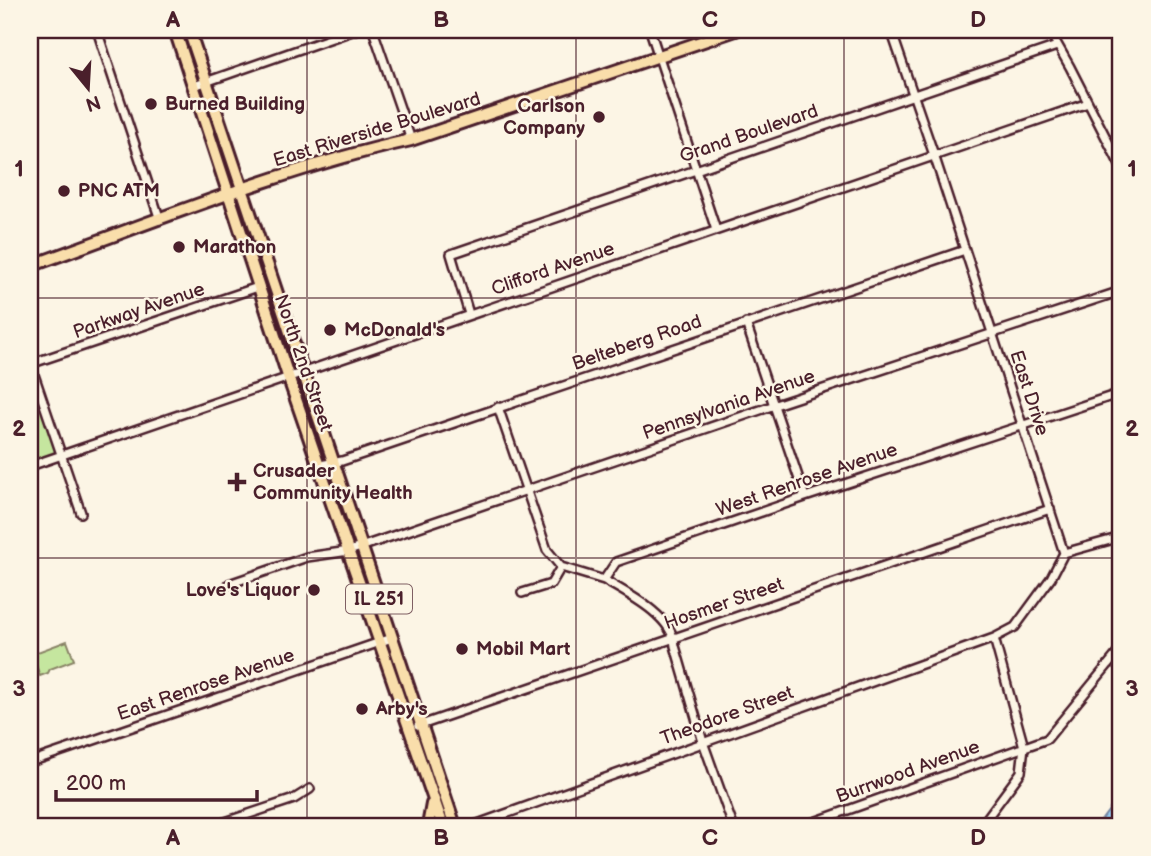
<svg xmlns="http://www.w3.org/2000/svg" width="1151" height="856" font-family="'Balsamiq Sans',sans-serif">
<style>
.green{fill:#c5e69f;stroke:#888265;stroke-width:2}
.water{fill:#93cbf2;stroke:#7686a2;stroke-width:2}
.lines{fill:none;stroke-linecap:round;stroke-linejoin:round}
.minor-casing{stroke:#4a1f2b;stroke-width:12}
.primary-casing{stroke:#4a1f2b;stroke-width:16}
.minor{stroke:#fcf5e5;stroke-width:7}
.primary{stroke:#f9deab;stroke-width:10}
.grid{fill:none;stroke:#4a1f2b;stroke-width:2;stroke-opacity:0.55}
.poi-dot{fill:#4a1f2b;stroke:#fcf5e5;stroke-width:2.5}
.labels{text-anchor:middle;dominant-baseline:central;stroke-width:5;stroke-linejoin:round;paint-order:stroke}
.shield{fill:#fcf5e5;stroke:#7f5f63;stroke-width:2}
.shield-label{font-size:18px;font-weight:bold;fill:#4a1f2b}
.poi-label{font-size:19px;font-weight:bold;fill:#4a1f2b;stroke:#fcf5e5;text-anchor:start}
.street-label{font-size:19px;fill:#4a1f2b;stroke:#fcf5e5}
.neatline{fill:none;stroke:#4a1f2b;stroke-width:2.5}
.grid-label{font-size:23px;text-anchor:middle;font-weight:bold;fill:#4a1f2b}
</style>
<rect width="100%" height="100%" fill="#fcf5e5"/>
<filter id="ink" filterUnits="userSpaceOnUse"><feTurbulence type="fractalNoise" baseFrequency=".0143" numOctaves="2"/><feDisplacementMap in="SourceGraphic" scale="14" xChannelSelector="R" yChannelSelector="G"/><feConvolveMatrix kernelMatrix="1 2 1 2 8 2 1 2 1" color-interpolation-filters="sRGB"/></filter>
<g filter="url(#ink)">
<path class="green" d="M30,364l29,92 -29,10z
M67,641l7,19 -24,9 -2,4 -8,3 -8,-22z"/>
<path class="water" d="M1121,794v32h-24z"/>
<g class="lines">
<defs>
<path id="minor" d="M97,30l63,190
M373,30l38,110
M650,30l66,200
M891,30l43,125 130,398 -13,25 -36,49 -21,11 30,109 -3,25 -40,54
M1049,30l21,37 51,100
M194,86l161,-56
M469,314l-18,-60 606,-208
M746,323l59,174
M30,363l51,150
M30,364l228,-77
M498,407l49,143 14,17
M320,465l22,-4 623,-211
M30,466l1058,-363
M1064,553l57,-16
M604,580c24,14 69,36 71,66l28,96 30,84
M229,584l78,-27 42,-6 423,-145 349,-115
M522,593l29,-9 10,-17 43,13 12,-18 189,-65 313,-103
M418,726l632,-217
M30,762l362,-124
M213,826l81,-27 16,-10
M472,826l522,-188
M803,826l244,-87 74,-90"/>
<path id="primary" d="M175,30l113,346 155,450
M189,30l266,796
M30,266c123,-44 254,-98 381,-126l325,-110
M428,826l4,-22"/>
</defs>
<use href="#minor" class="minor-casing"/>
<use href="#primary" class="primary-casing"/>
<use href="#minor" class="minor"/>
<use href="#primary" class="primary"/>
</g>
</g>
<path class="grid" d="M307,30v796M576,30v796M844,30v796M30,298h1091M30,558h1091"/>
<g class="poi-dot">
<circle cx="151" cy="104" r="7"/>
<circle cx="599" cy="117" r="7"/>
<circle cx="64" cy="191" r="7"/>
<circle cx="179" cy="247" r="7"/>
<circle cx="330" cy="330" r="7"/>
<path d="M233.5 471.5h7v7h7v7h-7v7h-7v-7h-7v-7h7z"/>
<circle cx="314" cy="590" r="7"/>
<circle cx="462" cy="649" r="7"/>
<circle cx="362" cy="709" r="7"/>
</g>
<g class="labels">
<rect class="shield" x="346" y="584.5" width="66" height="29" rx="5"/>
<g class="shield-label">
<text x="379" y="599">IL 251</text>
</g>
<g class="poi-label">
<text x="165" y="104">Burned Building</text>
<text x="585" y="106" text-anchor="end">Carlson<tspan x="585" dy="22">Company</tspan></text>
<text x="78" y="191">PNC ATM</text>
<text x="193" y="247">Marathon</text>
<text x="344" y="330">McDonald's</text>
<text x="253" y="471">Crusader<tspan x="253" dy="22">Community Health</tspan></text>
<text x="300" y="590" text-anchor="end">Love's Liquor</text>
<text x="476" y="649">Mobil Mart</text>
<text x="376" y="709">Arby's</text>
</g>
<g class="street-label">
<text transform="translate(377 130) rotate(-17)">East Riverside Boulevard</text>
<text transform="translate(749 134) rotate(-19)">Grand Boulevard</text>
<text transform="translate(553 269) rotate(-19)">Clifford Avenue</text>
<text transform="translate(139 311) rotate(-19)">Parkway Avenue</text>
<text transform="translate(637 343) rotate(-19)">Belteberg Road</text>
<text transform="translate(303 363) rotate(71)">North 2nd Street</text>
<text transform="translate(1029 393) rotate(72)">East Drive</text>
<text transform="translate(729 405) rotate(-19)">Pennsylvania Avenue</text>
<text transform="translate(807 480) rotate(-19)">West Renrose Avenue</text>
<text transform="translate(724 604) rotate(-19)">Hosmer Street</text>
<text transform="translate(206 685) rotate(-19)">East Renrose Avenue</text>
<text transform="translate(727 716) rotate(-20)">Theodore Street</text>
<text transform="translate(908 772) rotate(-20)">Burrwood Avenue</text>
</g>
</g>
<rect width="1151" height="856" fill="none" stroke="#fcf5e5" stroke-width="77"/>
<g transform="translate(88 88) rotate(162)" stroke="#fcf5e5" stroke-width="5" paint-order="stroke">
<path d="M0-5L12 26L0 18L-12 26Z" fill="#4a1f2b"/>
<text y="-10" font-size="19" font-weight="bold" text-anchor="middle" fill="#4a1f2b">N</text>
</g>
<path d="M56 790v10h201v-10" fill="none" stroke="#4a1f2b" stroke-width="3.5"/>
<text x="66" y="790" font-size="21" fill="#4a1f2b" stroke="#fcf5e5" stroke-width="5" paint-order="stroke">200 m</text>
<rect x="38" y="38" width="1074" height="780" class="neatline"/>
<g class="grid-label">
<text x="173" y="27">A</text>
<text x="441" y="27">B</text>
<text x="710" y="27">C</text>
<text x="978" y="27">D</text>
<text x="19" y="176">1</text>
<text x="1132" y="176">1</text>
<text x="19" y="436">2</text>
<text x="1132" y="436">2</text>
<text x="19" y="696">3</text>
<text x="1132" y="696">3</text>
<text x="173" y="845">A</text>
<text x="441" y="845">B</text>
<text x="710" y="845">C</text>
<text x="978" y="845">D</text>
</g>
</svg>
